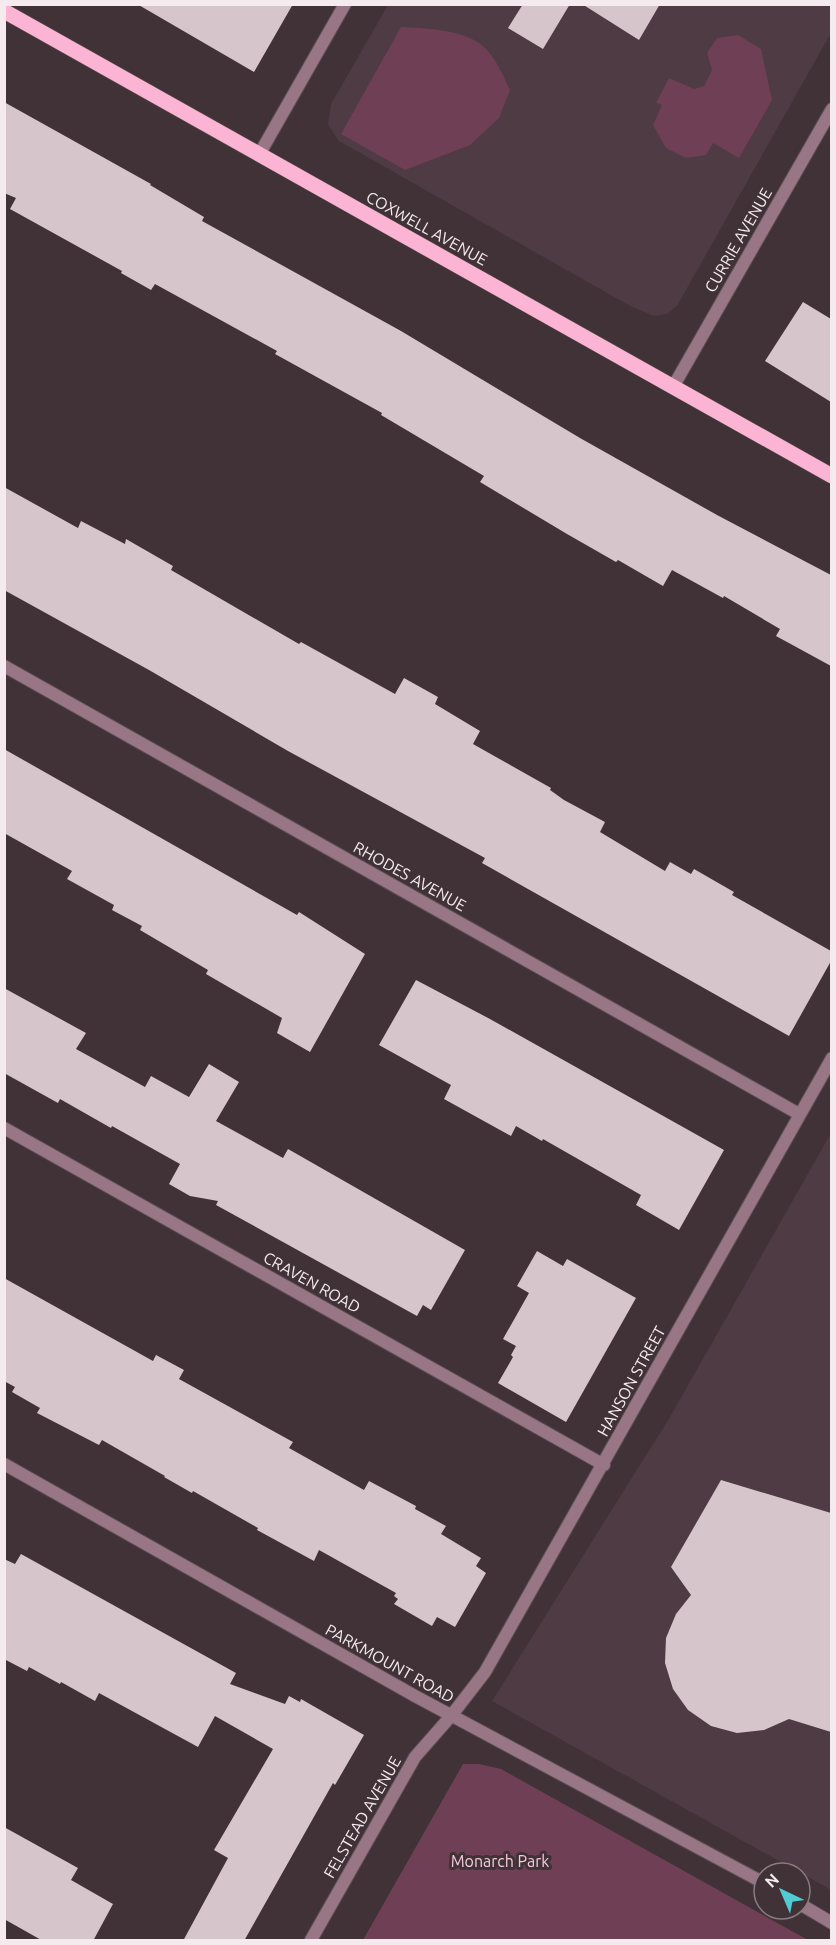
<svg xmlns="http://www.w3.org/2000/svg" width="836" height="1945" font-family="Ubuntu,sans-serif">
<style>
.built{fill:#4e3b44}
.green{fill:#6f3f55}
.building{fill:#d7c5cc}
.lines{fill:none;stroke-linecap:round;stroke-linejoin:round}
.minor-casing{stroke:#5d5054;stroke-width:14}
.primary-casing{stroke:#5d5054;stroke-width:16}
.minor{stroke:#997685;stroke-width:12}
.primary{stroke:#fbb4d3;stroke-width:15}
.labels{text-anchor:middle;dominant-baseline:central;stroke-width:6;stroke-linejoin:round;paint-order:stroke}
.street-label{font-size:16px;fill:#f5ebef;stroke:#403237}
.park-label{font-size:16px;fill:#f6cadc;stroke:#403237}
</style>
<rect width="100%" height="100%" fill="#403237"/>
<path class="built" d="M388,5h443v28l-154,273 -10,8 -13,2 -24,-10 -291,-165 -11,-16 3,-21z
M831,1133v757l-339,-189 178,-284z"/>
<path class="green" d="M401,27c24,1 69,3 85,22 11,12 17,26 24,41l-11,28 -29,27 -65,25 -64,-36z
M738,35l23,14 11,51 -33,58 -26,-15 -7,12 -20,3 -20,-10 -13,-23 9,-20 -6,-2 13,-25 25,11 10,-3 8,-16 -5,-17 10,-15z
M463,1764h16l22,5 307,171h-445z"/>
<path class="building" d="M137,4h156l-39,68z
M523,4h47l-27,45 -35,-21z
M582,4h78l-21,36z
M4,102l147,82 -1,1 54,32 -2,4 199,110 179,107 137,77 114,60v91l-55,-30 4,-7 -56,-33 -1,2 -51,-28 -9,16 -45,-26 -2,2 -49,-28 -87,-52 4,-6 -103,-61 1,-2 -107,-59 2,-3 -122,-67 -4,6 -30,-17 1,-2 -112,-62 6,-11 -12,-5z
M803,302l28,17v83l-66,-41z
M4,487l74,41 3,-7 44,23 1,-5 47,27 -2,4 128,74 2,-2 94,52 9,-16 34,19 -3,7 45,27 -7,13 78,44 -1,2 14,10 41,22 -5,10 65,39 5,-9 21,12 3,-5 40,23 -2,3 99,56v10l-42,75 -307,-173 3,-5 -197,-107 -139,-81 -145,-80z
M4,749l293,166 2,-3 66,42 -55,98 -33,-19 5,-15 -76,-44 2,-4 -68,-40 2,-4 -30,-16 2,-5 -47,-26 5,-8 -68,-38z
M416,980l74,39 234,131 -45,80 -43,-25 5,-10 -98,-56 -1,2 -26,-15 -5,10 -67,-37 7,-14 -72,-40z
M4,988l82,45 -10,16 69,38 6,-11 38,21 20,-33 30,18 -23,39 67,37 5,-9 177,101 -34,60 -8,-5 -6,11 -201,-111 2,-4 -28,-5 -21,-12 11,-20 -68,-38 -1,2 -51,-29 -2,4 -54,-30z
M537,1251l26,15 4,-7 69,39 -70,124 -68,-39 15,-26 -2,-2 5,-9 -13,-7 26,-46 -12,-7z
M4,1278l149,83 3,-6 28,15 -5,9 114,63 -4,6 75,42 5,-9 47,25 -1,3 31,17 -5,8 40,24 -5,8 10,7 -31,54 -18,-10 -5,9 -38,-22 4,-5 -4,-3 2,-3 -77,-43 -5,11 -57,-31 1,-2 -65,-37 -1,2 -28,-16 1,-1 -63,-36 -3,5 -62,-32 3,-5 -28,-16 3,-5 -11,-6z
M721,1480l110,33v219l-42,-13 -25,11 -27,3 -26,-7 -23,-16 -15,-21 -8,-26 1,-25 10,-24 15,-19 -20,-28z
M21,1554l215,119 -6,11 55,20 4,-8 11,6 1,-3 63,36 -29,50 -2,-2 -89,158h-61l45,-83 -14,-8 59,-101 -58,-33 -17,31 -99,-54 -4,8 -34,-19 -1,2 -31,-17 -2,4 -23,-12v-100l11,5z
M4,1827l74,41 -7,12 42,24 -20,37h-50l-39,-22z"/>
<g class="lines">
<defs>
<path id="minor" d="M260,153l85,-149
M673,387l159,-278
M4,666l795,448
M4,1128l600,337
M4,1464l411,232 349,187
M800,1904l32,19
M311,1940l104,-183 36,-41 34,-44 347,-614"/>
<path id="primary" d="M4,11l828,465"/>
</defs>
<use href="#minor" class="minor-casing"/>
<use href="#primary" class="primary-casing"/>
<use href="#minor" class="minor"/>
<use href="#primary" class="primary"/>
</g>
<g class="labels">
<g class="street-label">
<text transform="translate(427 228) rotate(29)">COXWELL AVENUE</text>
<text transform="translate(738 240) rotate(-60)">CURRIE AVENUE</text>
<text transform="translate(410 876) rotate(29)">RHODES AVENUE</text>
<text transform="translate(312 1282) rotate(29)">CRAVEN ROAD</text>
<text transform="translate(631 1381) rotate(-61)">HANSON STREET</text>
<text transform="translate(390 1663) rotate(29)">PARKMOUNT ROAD</text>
<text transform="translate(362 1817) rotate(-60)">FELSTEAD AVENUE</text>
</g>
<g class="park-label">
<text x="500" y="1861">Monarch Park</text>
</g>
</g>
<rect width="836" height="1945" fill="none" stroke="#f5ebef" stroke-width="12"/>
<g transform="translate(782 1891) rotate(316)"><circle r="28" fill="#403237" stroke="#887c81" stroke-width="1.5"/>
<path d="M0-4.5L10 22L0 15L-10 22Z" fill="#51ccd4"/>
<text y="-9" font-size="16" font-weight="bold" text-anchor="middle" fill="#f5ebef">N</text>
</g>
</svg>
